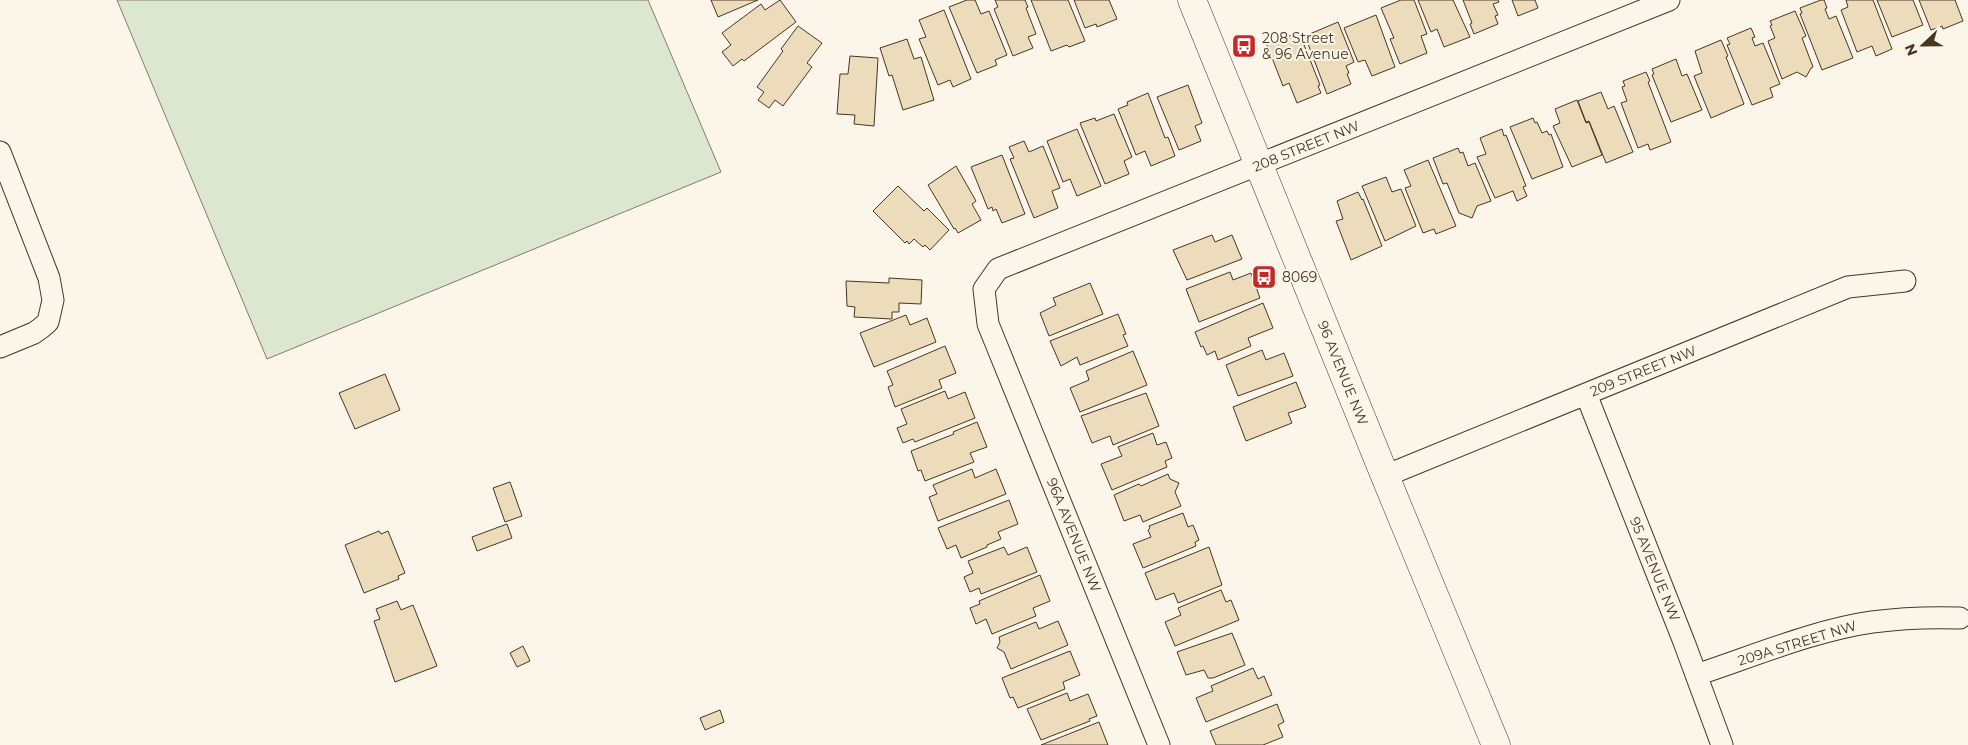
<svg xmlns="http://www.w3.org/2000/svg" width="1968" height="745" font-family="Montserrat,sans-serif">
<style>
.green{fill:#dce7d0;stroke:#887966}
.building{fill:#ecdcbc;stroke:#4a3520}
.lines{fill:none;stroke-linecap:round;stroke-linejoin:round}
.minor-casing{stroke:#4a3520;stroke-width:23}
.tertiary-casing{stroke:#4a3520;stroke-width:29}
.minor{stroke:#fbf6e9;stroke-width:21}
.tertiary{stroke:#fbf6e9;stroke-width:28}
.labels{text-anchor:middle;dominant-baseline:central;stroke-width:4;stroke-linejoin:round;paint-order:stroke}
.poi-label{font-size:14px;fill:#4a3520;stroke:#fbf6e9;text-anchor:start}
.street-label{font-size:14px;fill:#4a3520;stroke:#fbf6e9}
</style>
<rect width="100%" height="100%" fill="#fbf6e9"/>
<path class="green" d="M117,0h531l73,172 -454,187z"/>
<path class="building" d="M711,0h47l-40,17z
M780,0l16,22 -52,39 -2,-2 -9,7 -11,-14 9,-7 -9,-12 39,-29 4,6z
M967,0h8l6,14 8,-3 18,44 -12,5 2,5 -20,8 -28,-66z
M995,0h30l3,7 -2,1 10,26 -8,3 5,11 -20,8 -19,-47 4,-2z
M1031,0h37l17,41 -16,6 -2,-2 -16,6z
M1074,0h35l8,19 -20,8 -1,-3 -11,4z
M1401,0h13l13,34 -6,2 6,17 -27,11 -10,-25 4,-1 -13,-30z
M1418,0h35l17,37 -26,10 -7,-18 -6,3z
M1463,0h35l1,2 -6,2 5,11 -3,1 3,8 -24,10 -4,-10 2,-1z
M1512,0h23l3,8 -20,8z
M1821,0h3l3,8 -2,1 4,10 7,-3 17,42 -31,12 -22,-56 2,-1 -2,-5z
M1846,0h27l19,49 -16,7 -4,-10 -15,6 -16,-42 7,-3z
M1877,0h36l10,25 -31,12z
M1919,0h36l8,21 -20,8 -1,-3 -11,4z
M944,10l27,69 -18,8 -3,-7 -12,5 -19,-46 7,-2 -7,-17z
M1795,11l11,25 -4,2 11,29 -2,1 -5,9 -9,-5 -15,7 -14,-38 7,-3 -5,-12 2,-1 -2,-4z
M1376,15l19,52 -23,9 -7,-16 -7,2 -14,-34z
M1338,22l16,40 -8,4 3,7 -2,1 4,10 -24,10 -22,-58z
M798,26l24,17 -15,20 5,4 -29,39 -8,-6 -6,8 -11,-8 6,-8 -7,-5 26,-36 -2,-2z
M1751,28l4,9 -3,1 3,8 8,-3 17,41 -10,4 3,9 -21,8 -25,-60 3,-1 -3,-6z
M1299,32l21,53 -2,1 3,7 -24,10 -8,-20 -6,3 -16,-41z
M907,39l7,20 7,-2 13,43 -31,10 -11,-35 -3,1 -9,-28z
M1721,40l7,16 -2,1 18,47 -33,14 -17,-42 8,-3 -7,-22z
M850,56l28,2 -4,68 -20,-2 1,-9 -18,-1 3,-40h8z
M1676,59l6,17 5,-2 15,36 -31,12 -19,-47 2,-1 -2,-5z
M1646,72l4,9 -2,1 23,60 -21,8 -2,-6 -10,4 -17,-45 6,-2 -5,-14 3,-1 -2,-5z
M1188,85l14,38 -7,3 6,15 -22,9 -22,-53z
M1601,92l7,17 6,-3 19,46 -27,11 -17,-42 -3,1 -8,-21z
M1148,93l17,45 3,-1 7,19 -24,10 -6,-15 -9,4 -18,-46 10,-4 -1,-3z
M1577,100l9,23 3,-1 13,33 -30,12 -19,-41 7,-3 -5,-14z
M1114,114l18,43 -8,4 5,13 -24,10 -25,-61 15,-5 1,3z
M1533,118l2,5 2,-1 5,11 5,-2 2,4 2,-1 12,33 -31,12 -22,-52z
M1077,129l24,57 -24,10 -7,-17 -7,3 -16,-41z
M1502,129l2,7 2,-1 20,51 -3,1 4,9 -10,5 -4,-10 -18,7 -18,-41 9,-3 -6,-16z
M1024,141l5,11 14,-6 17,42 -8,3 6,17 -24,10 -24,-59 4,-1 -5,-11z
M1458,148l2,5 3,-1 5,14 7,-3 16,38 -14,5 -5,12 -13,-5 -12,-30 -4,1 -10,-26z
M1002,155l23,59 -23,9 -6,-14 -3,2 -1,-4 -4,2 -17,-42z
M1428,160l28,66 -20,8 -2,-5 -11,4 -18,-45 6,-2 -7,-16z
M956,166l20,35 -4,3 9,16 -23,13 -3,-5 -1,1 -26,-44z
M1386,177l6,15 9,-3 15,37 -31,15 -23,-55z
M898,186l26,25 3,-3 22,22 -19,20 -5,-5 -2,2 -9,-8 -5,5 -2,-3 -2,2 -32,-32z
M1358,192l4,8 1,-1 19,47 -31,14 -15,-39 7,-2 -6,-18z
M1212,235l3,7 17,-7 10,24 -55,21 -14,-30z
M1230,272l3,8 18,-7 9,25 -61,24 -13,-33z
M889,278l33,2 -1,24 -22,-1v9h-7v7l-38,-2 1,-10 -8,-1 -1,-25 43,2z
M1090,283l13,31 -54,22 -9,-23 16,-8 -3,-7z
M1263,303l10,25 -25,10 3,8 -33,14 -3,-9 -8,4 -4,-9 -2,1 -6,-15z
M1118,314l8,20 -3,1 5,11 -48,19 -3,-8 -16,9 -11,-25z
M906,315l4,10 17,-7 9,24 -62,25 -14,-34z
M945,346l11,27 -17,7 3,8 -47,19 -7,-20 5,-2 -6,-14z
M1262,350l4,10 18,-7 9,23 -55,20 -12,-31z
M1133,351l14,34 -67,27 -10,-24 19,-8 -3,-9z
M385,374l15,36 -45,19 -16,-36z
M1296,382l10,25 -18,6 4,10 -46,18 -13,-34z
M945,391l3,8 17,-7 10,26 -60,24 -2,-3 -10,4 -6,-15 10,-4 -6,-15z
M1146,393l13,33 -46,19 -3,-9 -18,7 -11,-27z
M977,422l10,25 -17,6 4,9 -49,19 -4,-11 -3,1 -7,-20 43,-17 -1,-2z
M1153,433l4,12 9,-3 6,16 -7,3 2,6 -55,23 -11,-26 21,-8 -4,-9z
M972,469l3,9 21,-9 10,25 -68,27 -9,-24 8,-3 -4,-9z
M1168,474l2,5 9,4 -4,9 6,14 -38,16 -3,-7 -16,6 -10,-26 25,-11 2,2z
M510,482l12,34 -17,6 -12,-34z
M1009,500l9,24 -20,8 3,7 -14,6v2l-26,11 -5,-13 -9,4 -9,-21z
M1183,513l5,14 5,-2 6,15 -4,2 1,4 -53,22 -10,-24 18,-7 -3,-7 2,-2 -1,-2z
M507,524l5,14 -35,13 -5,-14z
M379,531l2,3 7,-3 17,42 -7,3 1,3 -35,14 -19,-48z
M1004,547l4,8 19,-8 10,25 -56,22 -2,-6 -9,4 -6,-15 9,-4 -5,-12z
M1209,547l13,38 -44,18 -4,-10 -18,7 -11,-27z
M1040,575l10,26 -17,7 3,8 -44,18 -6,-15 -10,5 -6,-16 10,-4 -1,-3z
M1221,590l5,12 5,-2 8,20 -64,26 -10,-24 16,-7 -3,-7z
M397,601l4,9 12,-5 24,61 -42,16 -21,-61 6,-2 -4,-10z
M1058,621l10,24 -57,24 -7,-17 -7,-4 3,-6 -1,-5 37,-15 3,7z
M1232,633l13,32 -32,13h-5l-4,-8 -18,5 -9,-23z
M523,646l7,15 -13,6 -7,-14z
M1070,651l10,24 -17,7 2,7 -47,19 -5,-11 -3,1 -8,-20z
M1253,668l5,11 6,-3 8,19 -66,27 -10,-24 17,-7 -2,-5z
M1067,693l3,8 18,-7 9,22 -8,3 1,2 -49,19 -14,-31z
M1277,704l7,18 -6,3 5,12 -20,8h-47l-6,-14z
M720,710l4,12 -19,8 -5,-12z
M1099,722l9,23h-67z"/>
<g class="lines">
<defs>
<path id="minor" d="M0,152l49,126 4,22 -5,22 -7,6 -7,5 -34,14
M1586,394l98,248 38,103
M1385,476l463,-189 57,-6
M1696,675c55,-18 119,-45 176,-53 30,-4 59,-5 88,-4
M1159,745l-171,-421 -4,-35 14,-20 671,-269"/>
<path id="tertiary" d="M1192,0l193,476 111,269"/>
</defs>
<use href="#minor" class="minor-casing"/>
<use href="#tertiary" class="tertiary-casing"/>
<use href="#minor" class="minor"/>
<use href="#tertiary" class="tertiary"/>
</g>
<defs>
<symbol id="bus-square" viewBox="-11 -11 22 22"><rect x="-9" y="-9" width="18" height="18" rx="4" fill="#c62828" stroke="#fbf6e9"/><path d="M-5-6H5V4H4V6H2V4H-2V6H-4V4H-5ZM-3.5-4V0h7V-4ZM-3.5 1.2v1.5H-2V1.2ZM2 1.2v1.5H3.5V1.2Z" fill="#fff"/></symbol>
</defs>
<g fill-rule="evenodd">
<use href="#bus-square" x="1230" y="32" width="28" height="28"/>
<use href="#bus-square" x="1250" y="263" width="28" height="28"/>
</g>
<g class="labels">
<g class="poi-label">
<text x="1262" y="38">208 Street<tspan x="1262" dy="16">&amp; 96 Avenue</tspan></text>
<text x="1282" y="277">8069</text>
</g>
<g class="street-label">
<text transform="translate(1306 146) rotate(-22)">208 STREET NW</text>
<text transform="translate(1643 371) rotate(-22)">209 STREET NW</text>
<text transform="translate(1343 373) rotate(68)">96 AVENUE NW</text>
<text transform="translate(1074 535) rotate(68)">96A AVENUE NW</text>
<text transform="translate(1655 569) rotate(68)">95 AVENUE NW</text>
<text transform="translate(1797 643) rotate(-17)">209A STREET NW</text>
</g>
</g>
<g transform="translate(1923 45) rotate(248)" stroke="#fbf6e9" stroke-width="4" paint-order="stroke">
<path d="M0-4L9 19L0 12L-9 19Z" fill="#4a3520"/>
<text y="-8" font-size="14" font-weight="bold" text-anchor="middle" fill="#4a3520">N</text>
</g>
</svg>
